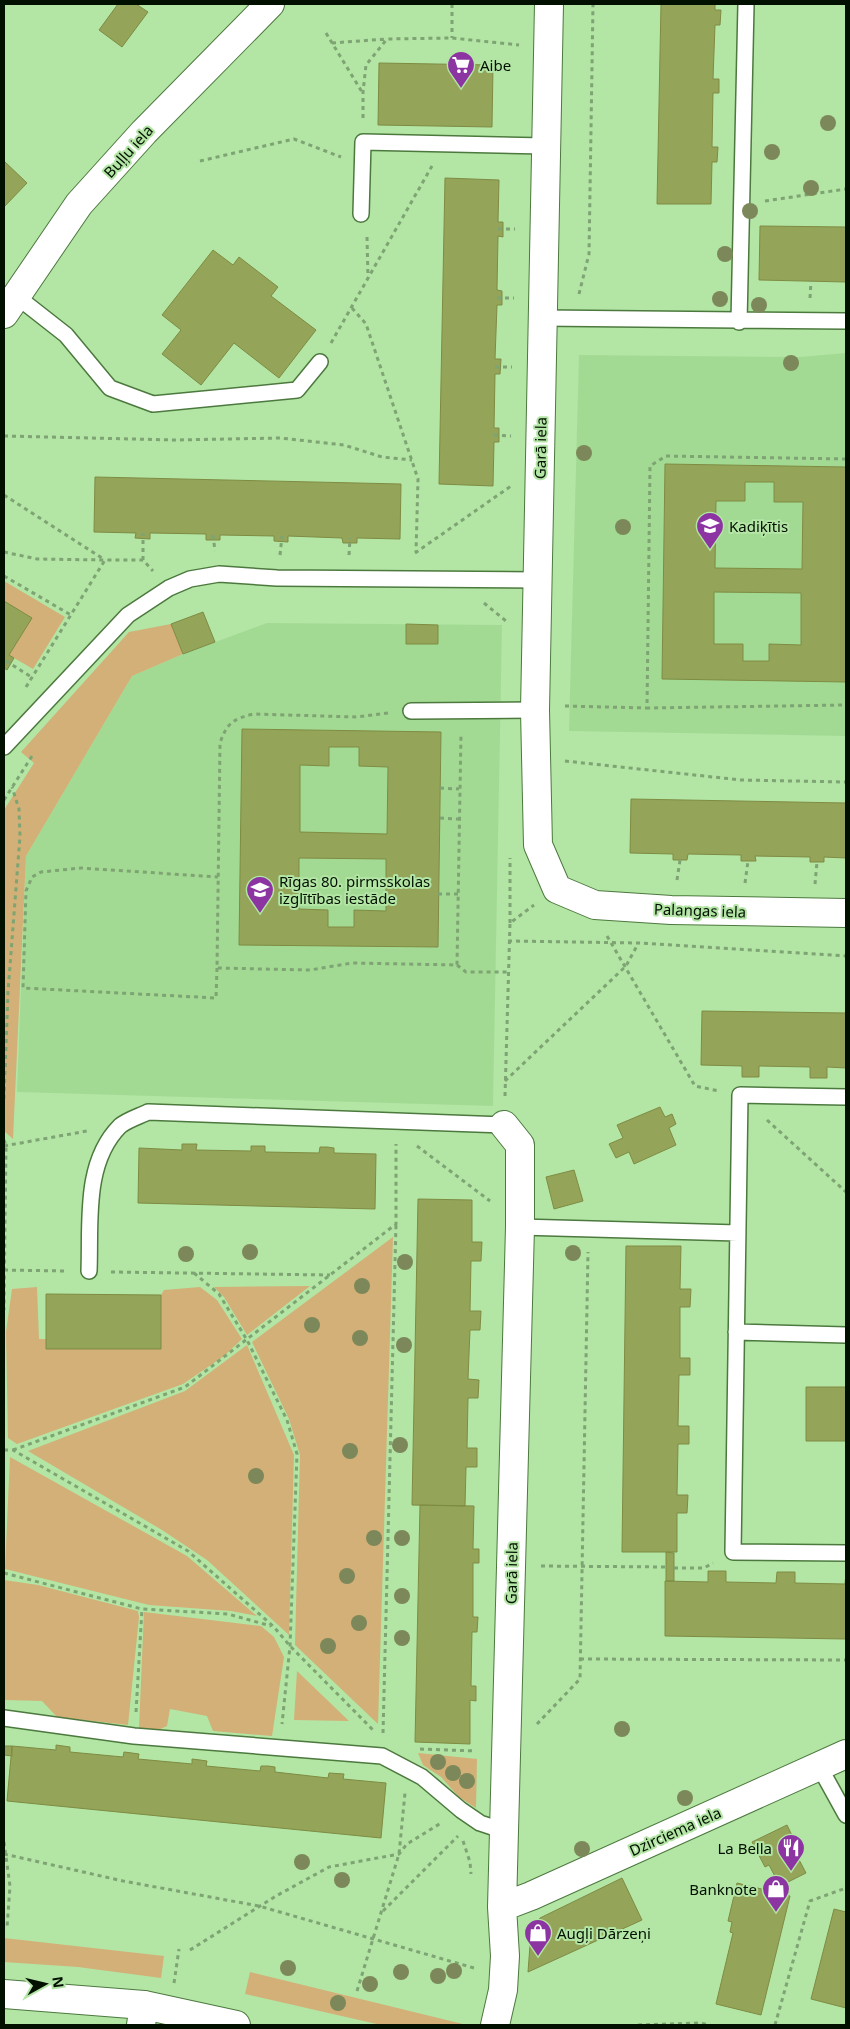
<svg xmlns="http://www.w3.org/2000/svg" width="850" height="2029" font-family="'Noto Sans',sans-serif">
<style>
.built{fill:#a3da93}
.green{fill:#d3b077}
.building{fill:#94a459;stroke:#7e8c42;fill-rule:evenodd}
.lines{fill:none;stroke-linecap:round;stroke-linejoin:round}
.service-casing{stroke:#4c793e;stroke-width:18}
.minor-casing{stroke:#4c793e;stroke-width:30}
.tertiary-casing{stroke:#4c793e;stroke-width:30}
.path{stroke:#7da472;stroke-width:3;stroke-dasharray:4 4;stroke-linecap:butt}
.service{stroke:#fff;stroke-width:15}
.minor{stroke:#fff;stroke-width:28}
.tertiary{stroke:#fff;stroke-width:28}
.tree{fill:#7c8859}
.labels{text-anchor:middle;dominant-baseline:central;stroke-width:4;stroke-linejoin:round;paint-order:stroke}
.poi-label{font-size:15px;fill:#021000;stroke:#b3e5a5;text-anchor:start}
.street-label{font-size:15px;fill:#021000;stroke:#b3e5a5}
</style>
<rect width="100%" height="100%" fill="#b3e5a5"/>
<path class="built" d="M846,353v383l-277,-5 10,-376 221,2z
M267,623l235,2 -9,481 -476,-14 9,-236 106,-180 51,-22z"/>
<path class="green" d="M4,581l61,36 -32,52 -24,-14 22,-37 -27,-17z
M171,624l12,30 -51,22 -106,180 -13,283 -9,-8v-321l30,-47 -13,-11 108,-120z
M393,1237l-15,487 -83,-79 5,-190 -11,-36 -37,-77z
M310,1286l-63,49 -23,-38 -10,-10z
M37,1287l2,52h7v10h115v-54l3,-5 36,-3 17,13 25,39 -18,17 -41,28 -166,60 -9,-6 -2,-106 6,-43z
M247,1345l47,110 -5,180 -82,-75 -45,-30 -134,-79 157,-60z
M10,1457l177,99 70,60 -26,-5 -82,-6 -144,-36z
M4,1580l34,5 100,26 1,6 -11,108 -71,-8 -15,-16 -37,-1z
M144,1612l117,14 13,11 10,20 -12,79 -59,-5 -6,-15 -37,-7 -3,17 -11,5 -17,-3z
M297,1671l52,50 -55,-1z
M418,1753l59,6 -1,49 -17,-11 -18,-20 -18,-12z
M4,1938l160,18 -3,22 -83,-11 -74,-5z
M250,1972l217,53h-86l-136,-31z"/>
<path class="building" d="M118,4h18l12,8 -26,35 -23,-17z
M661,4h54v6h6l-1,15h-5l-2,54h6v14h-6l-1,54h6l-1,15h-5l-1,42h-54z
M379,63l114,2 -1,62 -114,-2z
M4,161l23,22 -23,24z
M445,178l54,2 -1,42h5v15l-5,-1 -1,54 5,1v14h-5l-2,54h6l-1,15h-5l-1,54h5v14h-5l-1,44 -54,-2z
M760,226l86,1v55l-87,-2z
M213,250l20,15 6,-8 39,30 -7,9 45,34 -37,48 -45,-35 -33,42 -39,-31 19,-24 -19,-15z
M665,464l181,3v215l-184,-3zM745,482h29v20h29l-1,67 -87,-1 1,-67h29zM714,592l87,1v52l-32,-1v17h-26v-17h-29z
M95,477l306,7 -1,55 -43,-1v5h-14l-1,-5 -54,-2v6l-14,-1v-5l-54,-1v5h-14v-6l-56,-1v6l-15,-1 1,-5 -42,-1z
M4,601l28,17 -23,37 5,3 -7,12 -3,-2z
M203,612l12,30 -32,12 -12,-30z
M406,624l32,1v19h-32z
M242,729l199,3 -3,215 -199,-2zM329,747h30v19l29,1 -1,67 -87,-2v-67l29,1zM299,858l87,1v52l-32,-1v17h-26v-17l-29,-1z
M631,799l215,4v55l-22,-1v5h-14v-5l-55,-1 1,5h-15v-6l-53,-1 -1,6h-14v-6l-43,-1z
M702,1011l144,2v55l-19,-1v11h-17v-11l-51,-1v11h-17v-11l-41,-1z
M660,1107l5,10 7,-3 4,10 -7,4 7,17 -42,19 -5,-12 -13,6 -7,-14 14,-6 -6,-13z
M182,1144h15l-1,6 55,1v-5h14v6l54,1 1,-6h7l7,1v5l42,1 -1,55 -237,-6 1,-55 43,2z
M574,1170l9,31 -29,8 -8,-32z
M418,1199l54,1v42h10l-1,19h-10l-1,50h11l-1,19h-10l-2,49 11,1 -1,18h-10l-1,50h10v19h-11l-1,39 -53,-1z
M626,1246h55l-1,43h11l-1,18h-10v51h10v17h-11l-1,51h11v18h-11l-1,51h11l-1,18h-10v39h-55z
M46,1294l115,1v54h-115z
M806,1387h40v54h-40z
M420,1505l54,1 -1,43h6v14h-6v54h5l-1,15h-5l-1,54h5v15l-6,-1v44l-55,-2z
M666,1552l8,1v28h-8z
M708,1571h18v11l50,1 1,-11h18v11l50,1 1,-11v66l-181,-3v-55l43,1z
M56,1745l14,2v5l53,5 1,-5 8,1 7,1 -1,5 54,5v-5l8,1 7,1 -1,5 54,5 1,-5h7l7,1v5l53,6 1,-5 15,1 -1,5 43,4 -5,55 -374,-37 5,-55 44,4z
M4,1746h8v10l-8,-1z
M787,1825l12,25 -4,2 11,21 -26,13 -11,-21 -4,2 -13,-25z
M622,1878l20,42 -114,52 3,-40 9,-14z
M737,1883l53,13 -29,119 -45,-11 17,-71 -3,-1 2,-10 -4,-1z
M834,1909l12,3v96l-35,-9z"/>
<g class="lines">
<defs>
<path id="service" d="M361,214l2,-72 183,4
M15,295l51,40 44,53 43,16 144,-14 23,-28
M542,318l304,3
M739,322l7,-318
M411,711l124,-1
M4,747l124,-132 41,-27 21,-9 29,-5 58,4 260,2
M846,1097l-106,-2 -7,457 113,1
M520,1227l218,6
M89,1271c2,-47 -6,-108 31,-145 7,-6 20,-10 28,-14l356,13
M736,1332l110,3
M4,1718l130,18 248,20 40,21 39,33 19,13 24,8
M819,1766l27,49"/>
<path id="minor" d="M549,4l-14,706 3,135 19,44 38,16 76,5 175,3
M502,1907l29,-11 315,-142
M141,2025l3,-20
M495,2025l8,-35 2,-34 -3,-49 2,-76 16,-604v-82l-16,-20"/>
<path id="tertiary" d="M4,314l75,-110 65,-72 126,-128
M4,1994l140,11 92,20"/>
</defs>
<use href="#service" class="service-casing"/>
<use href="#minor" class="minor-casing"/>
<use href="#tertiary" class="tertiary-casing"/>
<path class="path" d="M452,4v34
M326,33l36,59
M332,43l54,-4
M363,118v-26l3,-27 21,-26 65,-1 67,7
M200,161l94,-22 47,18
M765,201l81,-12
M498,229h17
M367,237l1,41
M579,294l10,-40 4,-250
M497,298h17
M810,298l1,-17
M352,308l14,16 52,155 -2,73
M331,343l101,-177
M495,367h17
M494,435l17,1
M4,436l171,4 105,-2 64,7 38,12 30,3
M846,459l-180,-3 -16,10 -3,242 199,-3
M4,495l101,65
M213,535l2,16
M4,552l33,7 67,1
M415,553l96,-67
M280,555l2,-19
M349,555l1,-17
M143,560v-27
M4,576l67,39
M484,603l22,18
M6,661l27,17
M26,687l79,-127h38l10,11
M565,706l82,2
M388,713l-31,4 -104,-3c-20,5 -26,9 -33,29l-3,225 93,2 42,-7 105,2 4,-232
M565,761l176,19 105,2
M440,788l19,1
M4,800l30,-47
M440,818l18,1
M677,880l3,-20
M745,883l3,-22
M815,884l2,-22
M438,894h20
M510,923v-65
M607,936l88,150 24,5
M508,941l131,2 207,13
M457,965l9,7h42
M217,968l-1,30 -193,-10 3,-97 6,-14 9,-5 40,-4 137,9
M505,1081l121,-115 13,-24
M505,1096l5,-173 24,-18
M4,1099l4,-107 12,-156 -1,-27 -7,-22
M767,1120l79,72
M4,1140l2,5 -2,165
M4,1146l83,-15
M417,1146l73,55
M4,1270l62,1
M111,1272l219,3
M194,1273l25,21 28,46 40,80 10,34 -7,192 -8,78
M4,1450h9l175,101 86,76 16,19 85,86
M13,1450l172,-63 211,-163v-80
M541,1566l125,1
M674,1568h30l9,-5
M4,1573l138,36 86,5 43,12
M580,1659l266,1
M136,1712l6,-103
M537,1724l43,-45 8,-427
M383,1733l13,-509
M420,1749l56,2
M463,1841l7,21 1,12
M4,1842l6,44 -3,42
M4,1854l119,27 136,25 215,62
M383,1911l75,-75
M190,1950l86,-54 53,-29 70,-13 8,-10 34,-21
M174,1983l5,-34
M357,1991l42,-137 6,-61
M638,2025l61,-2 11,2
M775,2025l35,-124 36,-13"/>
<use href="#service" class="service"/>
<use href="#minor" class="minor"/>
<use href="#tertiary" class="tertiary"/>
</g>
<g class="tree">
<circle cx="828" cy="123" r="8"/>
<circle cx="772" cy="152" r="8"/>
<circle cx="811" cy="188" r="8"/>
<circle cx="750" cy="211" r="8"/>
<circle cx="725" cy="254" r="8"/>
<circle cx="720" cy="299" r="8"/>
<circle cx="759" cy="305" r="8"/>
<circle cx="791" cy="363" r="8"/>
<circle cx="584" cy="453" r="8"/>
<circle cx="623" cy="527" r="8"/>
<circle cx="250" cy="1252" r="8"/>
<circle cx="573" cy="1253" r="8"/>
<circle cx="186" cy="1254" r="8"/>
<circle cx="405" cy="1262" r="8"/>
<circle cx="362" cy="1286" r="8"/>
<circle cx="312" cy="1325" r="8"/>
<circle cx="360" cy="1338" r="8"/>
<circle cx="404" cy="1345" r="8"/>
<circle cx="400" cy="1445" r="8"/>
<circle cx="350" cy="1451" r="8"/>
<circle cx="256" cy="1476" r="8"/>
<circle cx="374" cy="1538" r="8"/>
<circle cx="402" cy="1538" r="8"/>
<circle cx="347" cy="1576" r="8"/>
<circle cx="402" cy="1596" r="8"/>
<circle cx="359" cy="1623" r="8"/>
<circle cx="402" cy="1638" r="8"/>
<circle cx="328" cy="1646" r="8"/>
<circle cx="622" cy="1729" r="8"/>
<circle cx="438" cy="1762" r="8"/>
<circle cx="453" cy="1773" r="8"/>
<circle cx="467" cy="1781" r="8"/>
<circle cx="685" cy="1798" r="8"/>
<circle cx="582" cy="1849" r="8"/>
<circle cx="302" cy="1862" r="8"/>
<circle cx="342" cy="1880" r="8"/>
<circle cx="288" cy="1968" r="8"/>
<circle cx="454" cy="1971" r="8"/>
<circle cx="401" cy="1972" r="8"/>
<circle cx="438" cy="1976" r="8"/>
<circle cx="370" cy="1984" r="8"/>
<circle cx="338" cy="2003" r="8"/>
</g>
<defs>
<symbol id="supermarket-pin" viewBox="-11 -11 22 30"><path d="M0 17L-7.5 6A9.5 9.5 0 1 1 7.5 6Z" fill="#8c35a2" stroke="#b3e5a5"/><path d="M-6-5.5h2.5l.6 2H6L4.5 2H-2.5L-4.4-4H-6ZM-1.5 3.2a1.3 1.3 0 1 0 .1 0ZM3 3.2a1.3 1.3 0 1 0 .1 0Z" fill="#fff"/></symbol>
<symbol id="school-pin" viewBox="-11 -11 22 30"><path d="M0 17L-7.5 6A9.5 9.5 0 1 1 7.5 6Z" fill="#8c35a2" stroke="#b3e5a5"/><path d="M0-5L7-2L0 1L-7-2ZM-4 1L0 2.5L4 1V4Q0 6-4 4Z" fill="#fff"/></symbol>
<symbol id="restaurant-pin" viewBox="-11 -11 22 30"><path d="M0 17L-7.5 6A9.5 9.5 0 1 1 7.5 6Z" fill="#8c35a2" stroke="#b3e5a5"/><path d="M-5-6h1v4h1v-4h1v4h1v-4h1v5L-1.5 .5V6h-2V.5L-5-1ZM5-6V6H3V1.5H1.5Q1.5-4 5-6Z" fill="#fff"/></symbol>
<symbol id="shop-pin" viewBox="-11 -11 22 30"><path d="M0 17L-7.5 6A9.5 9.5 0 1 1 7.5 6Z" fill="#8c35a2" stroke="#b3e5a5"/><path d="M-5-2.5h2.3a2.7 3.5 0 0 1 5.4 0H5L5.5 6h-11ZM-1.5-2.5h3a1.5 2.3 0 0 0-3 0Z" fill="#fff"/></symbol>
</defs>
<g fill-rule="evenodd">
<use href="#supermarket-pin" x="445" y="49" width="32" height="43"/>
<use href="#school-pin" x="694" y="510" width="32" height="43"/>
<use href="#school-pin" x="244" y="874" width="32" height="43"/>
<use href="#restaurant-pin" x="775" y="1832" width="32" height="43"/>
<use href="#shop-pin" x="760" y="1873" width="32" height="43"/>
<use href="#shop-pin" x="522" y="1917" width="32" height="43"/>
</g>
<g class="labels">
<g class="poi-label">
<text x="480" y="65">Aibe</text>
<text x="729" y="526">Kadiķītis</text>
<text x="279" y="881">Rīgas 80. pirmsskolas<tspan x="279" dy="17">izglītības iestāde</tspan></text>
<text x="772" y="1848" text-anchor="end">La Bella</text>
<text x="757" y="1889" text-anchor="end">Banknote</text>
<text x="557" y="1933">Augļi Dārzeņi</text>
</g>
<g class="street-label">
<text transform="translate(128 151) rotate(-48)">Buļļu iela</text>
<text transform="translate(540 448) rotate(-89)">Garā iela</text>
<text transform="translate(700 910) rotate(2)">Palangas iela</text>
<text transform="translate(511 1573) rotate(-89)">Garā iela</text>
<text transform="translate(675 1831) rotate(-24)">Dzirciema iela</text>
</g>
</g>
<rect width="850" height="2029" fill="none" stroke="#021000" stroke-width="10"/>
<g transform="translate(45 1984) rotate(82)" stroke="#b3e5a5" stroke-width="4" paint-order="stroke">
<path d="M0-4L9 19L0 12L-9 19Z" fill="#021000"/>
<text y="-8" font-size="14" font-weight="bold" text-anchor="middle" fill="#021000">N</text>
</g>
</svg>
